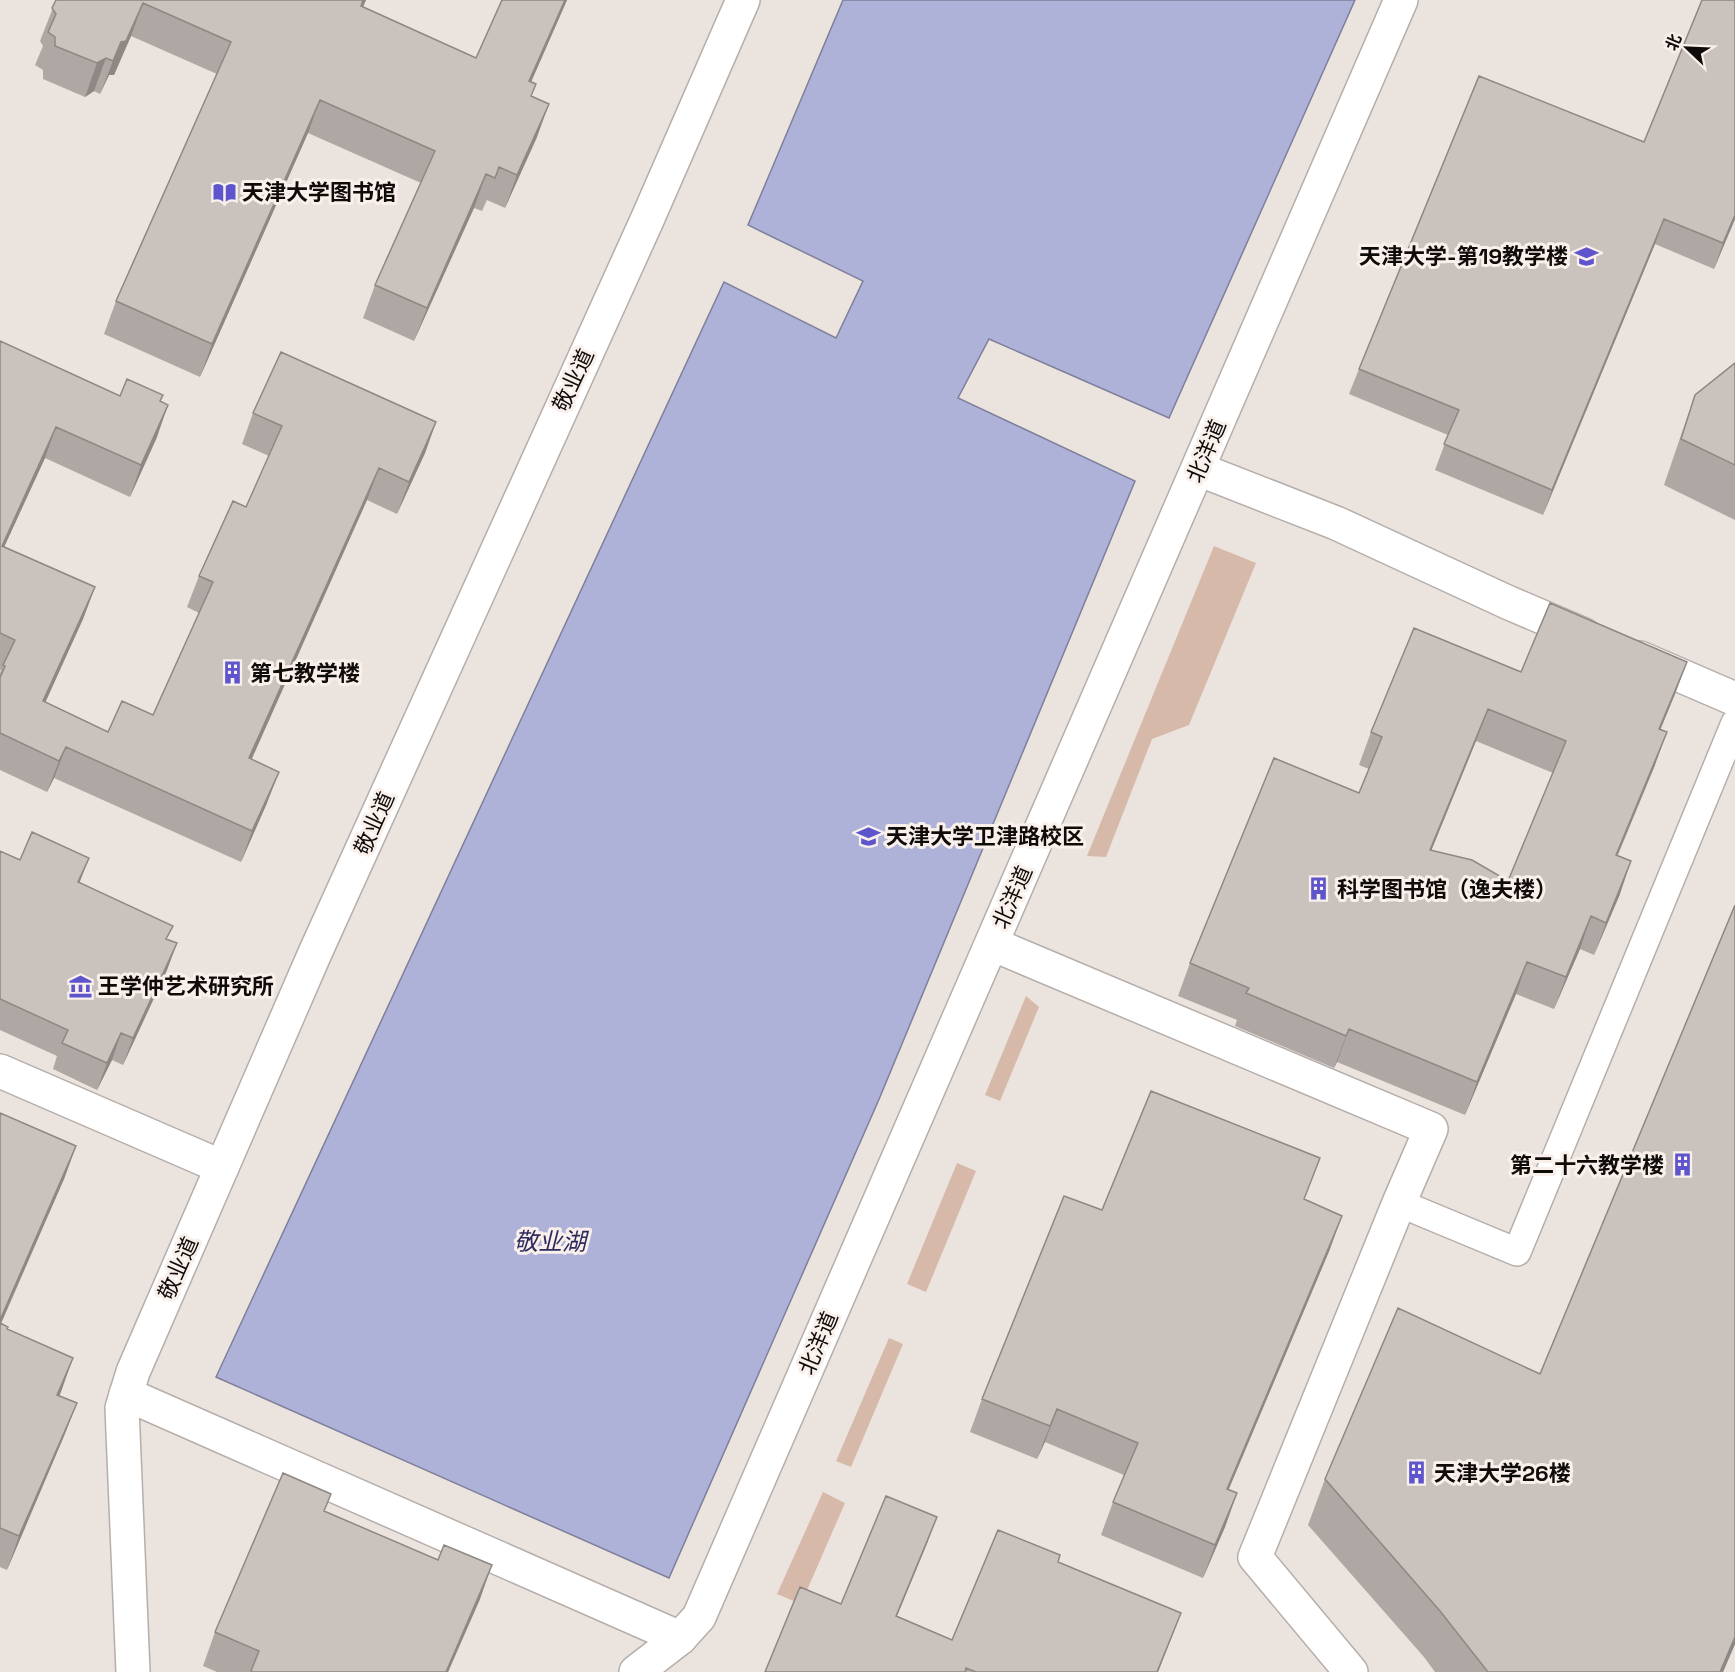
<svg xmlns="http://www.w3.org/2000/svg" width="1735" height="1672" font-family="'Space Grotesk','Noto Sans SC',sans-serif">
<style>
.green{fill:#d7b9a9}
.water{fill:#aeb1d8;stroke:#7e7f9a;stroke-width:1.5}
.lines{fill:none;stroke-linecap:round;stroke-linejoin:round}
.pedestrian-casing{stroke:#b6aeaa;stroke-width:30}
.minor-casing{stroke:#b6aeaa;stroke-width:36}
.tertiary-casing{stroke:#b6aeaa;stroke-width:36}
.pedestrian{stroke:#fff;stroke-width:27}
.minor{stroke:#fff;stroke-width:33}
.tertiary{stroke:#fff;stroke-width:33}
.wall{fill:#aea7a3;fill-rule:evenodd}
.shaded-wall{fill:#8d8884}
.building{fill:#cac2bd;stroke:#8d8884;stroke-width:1.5;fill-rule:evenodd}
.labels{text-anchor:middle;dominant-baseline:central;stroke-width:6;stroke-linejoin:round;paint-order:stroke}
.poi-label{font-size:22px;font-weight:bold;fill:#0e0b09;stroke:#f9f0eb;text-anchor:start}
.street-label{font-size:22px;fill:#0e0b09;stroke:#f9f0eb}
.water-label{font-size:24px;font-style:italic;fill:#2d2b5d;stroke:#f9f0eb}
</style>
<rect width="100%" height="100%" fill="#ebe3de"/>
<path class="green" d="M1214,546l42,17 -67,162 -37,14 -46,118 -19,-1z
M1026,996l13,11 -39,94 -15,-6z
M957,1163l19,8 -50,121 -19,-8z
M889,1338l14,6 -52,123 -15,-6z
M823,1492l22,11 -44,101 -24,-10z"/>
<path class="water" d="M843,0h512l-186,418 -180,-79 -31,59 177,83 -255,616 -211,481 -453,-201 508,-1095 112,56 27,-57 -115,-56z"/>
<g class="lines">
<defs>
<path id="pedestrian" d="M1399,1203l118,49 218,-529"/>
<path id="minor" d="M1198,469l138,54 171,79 77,33
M1640,658l95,41
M992,944l439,185 -32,74 -144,354 96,115
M0,1071l222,96
M126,1394l554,244"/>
<path id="tertiary" d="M133,1672l-11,-264 11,-36 182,-419 332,-733 96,-220
M636,1672l44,-34 19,-21 702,-1617"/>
</defs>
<use href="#pedestrian" class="pedestrian-casing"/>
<use href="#minor" class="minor-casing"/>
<use href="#tertiary" class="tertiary-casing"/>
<use href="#pedestrian" class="pedestrian"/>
<use href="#minor" class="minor"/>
<use href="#tertiary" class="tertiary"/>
</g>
<path class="wall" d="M56,0h310l-3,7 113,51 26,-58h65l-36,82 1,14 5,41 -32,71 -18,-8 -5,11 -8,-3 -60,133 -51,-23 12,-33 46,-102 -113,-50 -108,244 -96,-43 12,-33 101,-227 -86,-38 -17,39h-5l-9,19 -6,-3 -9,6 -42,-18v-9l-8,-5 8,-19 -3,-5z
M1735,0v219l-21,50 -59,-25 -112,271 -108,-45 13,-35 -99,-41 10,-25 285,-227z
M0,341l120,55 40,6 -3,35 -27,60 -85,-39 -41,89 91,40 -12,32 -38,83 63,30 45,-17 46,-102 -12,-6 12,-31 47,-69 23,-51 -27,-12 11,-31 183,9 -11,31 -28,61 -30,-14 -116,259 16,44 -26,59 -187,-84 -7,14 -47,-22v-97l1,-3h-1z
M1735,363v157l-71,-35 15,-44 16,-46z
M1687,662l-12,32 -15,36 -5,35 -37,90 2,39 -26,61 -14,-6 -26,60 -38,-15 -51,121 -128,-53 -3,6 -99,-42 2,-6 -59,-24 12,-33 169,-170 10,-24 -10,-4 12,-33 150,-60zM1476,741l77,32 -45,108 -77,-30z
M0,851l20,9 60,23 88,57 9,3 -10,27 -44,95 -11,-5 -15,30 -44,-21 4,-13 -57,-26z
M1735,905v739l-12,28h-288l-11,-15 -116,-132 17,-46 215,-105z
M0,1113l76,33 -12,33 -63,145 6,5 52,67 18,7 -13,33 -57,134 -7,-3z
M1304,1200l26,49 -102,241 9,3 -12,34 -22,51 -102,-43 12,-33 11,-27 -79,-33 -8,17 -67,-27 12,-33 120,-189z
M325,1511l155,88 -32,73h-231l-14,-6 12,-34z
M928,1541l-31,75 55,24 106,-78 123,51 -23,59h-393l76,-68z"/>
<path class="shaded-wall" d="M363,0h3l-17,39z
M565,0h2l-50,114 12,-33z
M143,3l-12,33 -17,39h-5l-9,19 13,-33 8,-19z
M106,58l-12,33 -9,6 12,-34z
M320,100l-12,33 -108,244 12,-33z
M549,104l-12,33 -32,71 12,-33z
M486,174l-12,34 -60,133 13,-33z
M1735,215v4l-21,50 9,-26z
M1664,219l-9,25 -112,271 9,-25z
M168,405l-11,32 -27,60 11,-32z
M436,422l-11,31 -28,61 12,-32z
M56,427l-11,31 -45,98v-5z
M379,468l-12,32 -129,290 11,-32z
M95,587l-12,32 -51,113 11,-31z
M1687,662l-12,32 -28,68 12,-33z
M1488,709l-12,32 -58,142 12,-33z
M1667,732l-12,33 -51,122 12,-32z
M66,747l-12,31 -7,14 12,-31z
M279,772l-12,31 -26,59 11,-31z
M89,858l-10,26 -1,-2z
M1631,861l-11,33 -26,61 12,-32z
M1591,916l-11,33 -26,60 12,-32z
M177,943l-10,27 -44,95 10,-27z
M1527,962l-11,32 -51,121 12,-33z
M1349,1029l-12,33 -3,6 12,-32z
M121,1033l-9,27 -15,30 10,-27z
M76,1146l-12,33 -64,146v-5z
M1342,1216l-12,33 -115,273 12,-33z
M73,1358l-12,34 -16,36 12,-33z
M77,1403l-13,33 -57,134 12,-34z
M1057,1409l-12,33 -8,17 13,-33z
M1237,1493l-12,34 -22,51 12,-33z
M937,1517l-9,24 -41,99 9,-24z
M492,1565l-12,34 -32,73h-2z
M1181,1613l-23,59h-1z
M1735,1637v7l-12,28h-3z"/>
<path class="building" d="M56,0h307l-2,6 115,52 26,-58h63l-36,81 7,3 -5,12 18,8 -32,71 -18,-8 -4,11 -9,-4 -59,134 -52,-23 60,-134 -115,-51 -108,244 -96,-43 115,-259 -88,-39 -17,38 -5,1 -8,19 -7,-3 -9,5 -42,-17v-9l-7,-5 8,-18 -4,-6z
M1702,0h33v215l-12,28 -59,-24 -112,271 -108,-46 15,-34 -100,-41 120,-293 165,66z
M0,341l120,55 7,-17 36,16 -3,6 8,4 -27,60 -85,-38 -54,119 93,41 -52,114 65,31 14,-31 31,14 60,-133 -14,-6 34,-75 13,6 36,-81 -29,-13 28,-61 155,70 -27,60 -30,-14 -130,290 30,14 -27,59 -186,-84 -7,14 -59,-28v-55l5,-12 -2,-1 12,-25 -15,-7z
M1735,363v102l-54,-26 14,-44z
M1550,603l137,59 -28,67 8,3 -51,123 15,6 -25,62 -15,-7 -25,61 -39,-15 -50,120 -128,-53 -3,7 -100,-43 3,-5 -59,-25 84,-205 85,35 23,-56 -11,-5 43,-104 107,44zM1488,709l78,32 -58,140 -36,-21 -42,-10z
M32,832l57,26 -11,24 95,44 -7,13 11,4 -44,95 -12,-5 -14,30 -45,-20 6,-13 -68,-31v-148l20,9z
M1735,905v732l-15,35h-232l-48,-61 -115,-132 73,-171 142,66z
M1151,1091l169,67 -16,41 38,17 -115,273 10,4 -22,52 -102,-43 25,-59 -81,-34 -7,17 -68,-27 82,-203 38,14z
M0,1113l76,33 -76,174z
M0,1323l8,4 -1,2 66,29 -16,37 20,8 -58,133 -19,-8z
M283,1473l48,21 -7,17 114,49 6,-15 48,20 -46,107h-194l-1,-1 8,-20 -44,-19z
M886,1496l51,21 -41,99 56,24 46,-110 62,25 -2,7 123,51 -24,59h-181l-10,-4 -1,4h-200l35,-85 41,17z"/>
<defs>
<symbol id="library-bare" viewBox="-9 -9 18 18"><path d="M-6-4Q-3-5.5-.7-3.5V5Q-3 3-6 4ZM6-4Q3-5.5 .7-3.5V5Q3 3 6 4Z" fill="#5e55cd" stroke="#f9f0eb" stroke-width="2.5" paint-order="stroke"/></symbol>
<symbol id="university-bare" viewBox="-9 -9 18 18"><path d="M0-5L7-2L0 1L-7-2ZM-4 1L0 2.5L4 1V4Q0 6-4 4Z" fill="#5e55cd" stroke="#f9f0eb" stroke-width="2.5" paint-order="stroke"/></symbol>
<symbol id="building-bare" viewBox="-9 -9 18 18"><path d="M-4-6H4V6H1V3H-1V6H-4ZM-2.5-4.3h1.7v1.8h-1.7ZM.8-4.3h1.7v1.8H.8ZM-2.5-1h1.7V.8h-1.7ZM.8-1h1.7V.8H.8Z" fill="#5e55cd" stroke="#f9f0eb" stroke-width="2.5" paint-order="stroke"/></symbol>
<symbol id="museum-bare" viewBox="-9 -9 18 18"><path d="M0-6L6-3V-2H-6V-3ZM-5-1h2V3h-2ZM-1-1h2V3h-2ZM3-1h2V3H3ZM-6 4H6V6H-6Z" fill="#5e55cd" stroke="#f9f0eb" stroke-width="2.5" paint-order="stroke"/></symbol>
</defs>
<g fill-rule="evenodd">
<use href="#library-bare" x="208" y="176" width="33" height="33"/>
<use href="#university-bare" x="1570" y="240" width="33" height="33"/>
<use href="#building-bare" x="216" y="656" width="33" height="33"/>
<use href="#university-bare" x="852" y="820" width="33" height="33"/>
<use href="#building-bare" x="1302" y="872" width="33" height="33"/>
<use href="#museum-bare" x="64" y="970" width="33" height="33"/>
<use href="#building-bare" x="1666" y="1148" width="33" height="33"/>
<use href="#building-bare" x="1400" y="1456" width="33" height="33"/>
</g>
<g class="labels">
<g class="poi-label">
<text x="242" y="192">天津大学图书馆</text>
<text x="1568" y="256" text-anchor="end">天津大学-第19教学楼</text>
<text x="250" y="673">第七教学楼</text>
<text x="886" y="836">天津大学卫津路校区</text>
<text x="1337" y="889">科学图书馆（逸夫楼）</text>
<text x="98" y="986">王学仲艺术研究所</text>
<text x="1664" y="1165" text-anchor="end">第二十六教学楼</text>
<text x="1434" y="1473">天津大学26楼</text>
</g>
<g class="street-label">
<text transform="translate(573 380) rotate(-65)">敬业道</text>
<text transform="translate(1206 451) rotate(-67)">北洋道</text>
<text transform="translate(374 823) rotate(-66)">敬业道</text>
<text transform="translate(1012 897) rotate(-66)">北洋道</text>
<text transform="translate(178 1268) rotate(-66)">敬业道</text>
<text transform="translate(818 1343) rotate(-67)">北洋道</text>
</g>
<g class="water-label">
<text x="550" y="1241">敬业湖</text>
</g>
</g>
<g transform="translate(1687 48) rotate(293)" stroke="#f9f0eb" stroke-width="4.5" paint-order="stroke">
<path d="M0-4.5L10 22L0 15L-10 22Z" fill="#0e0b09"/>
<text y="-9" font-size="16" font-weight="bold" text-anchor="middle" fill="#0e0b09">北</text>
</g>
</svg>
